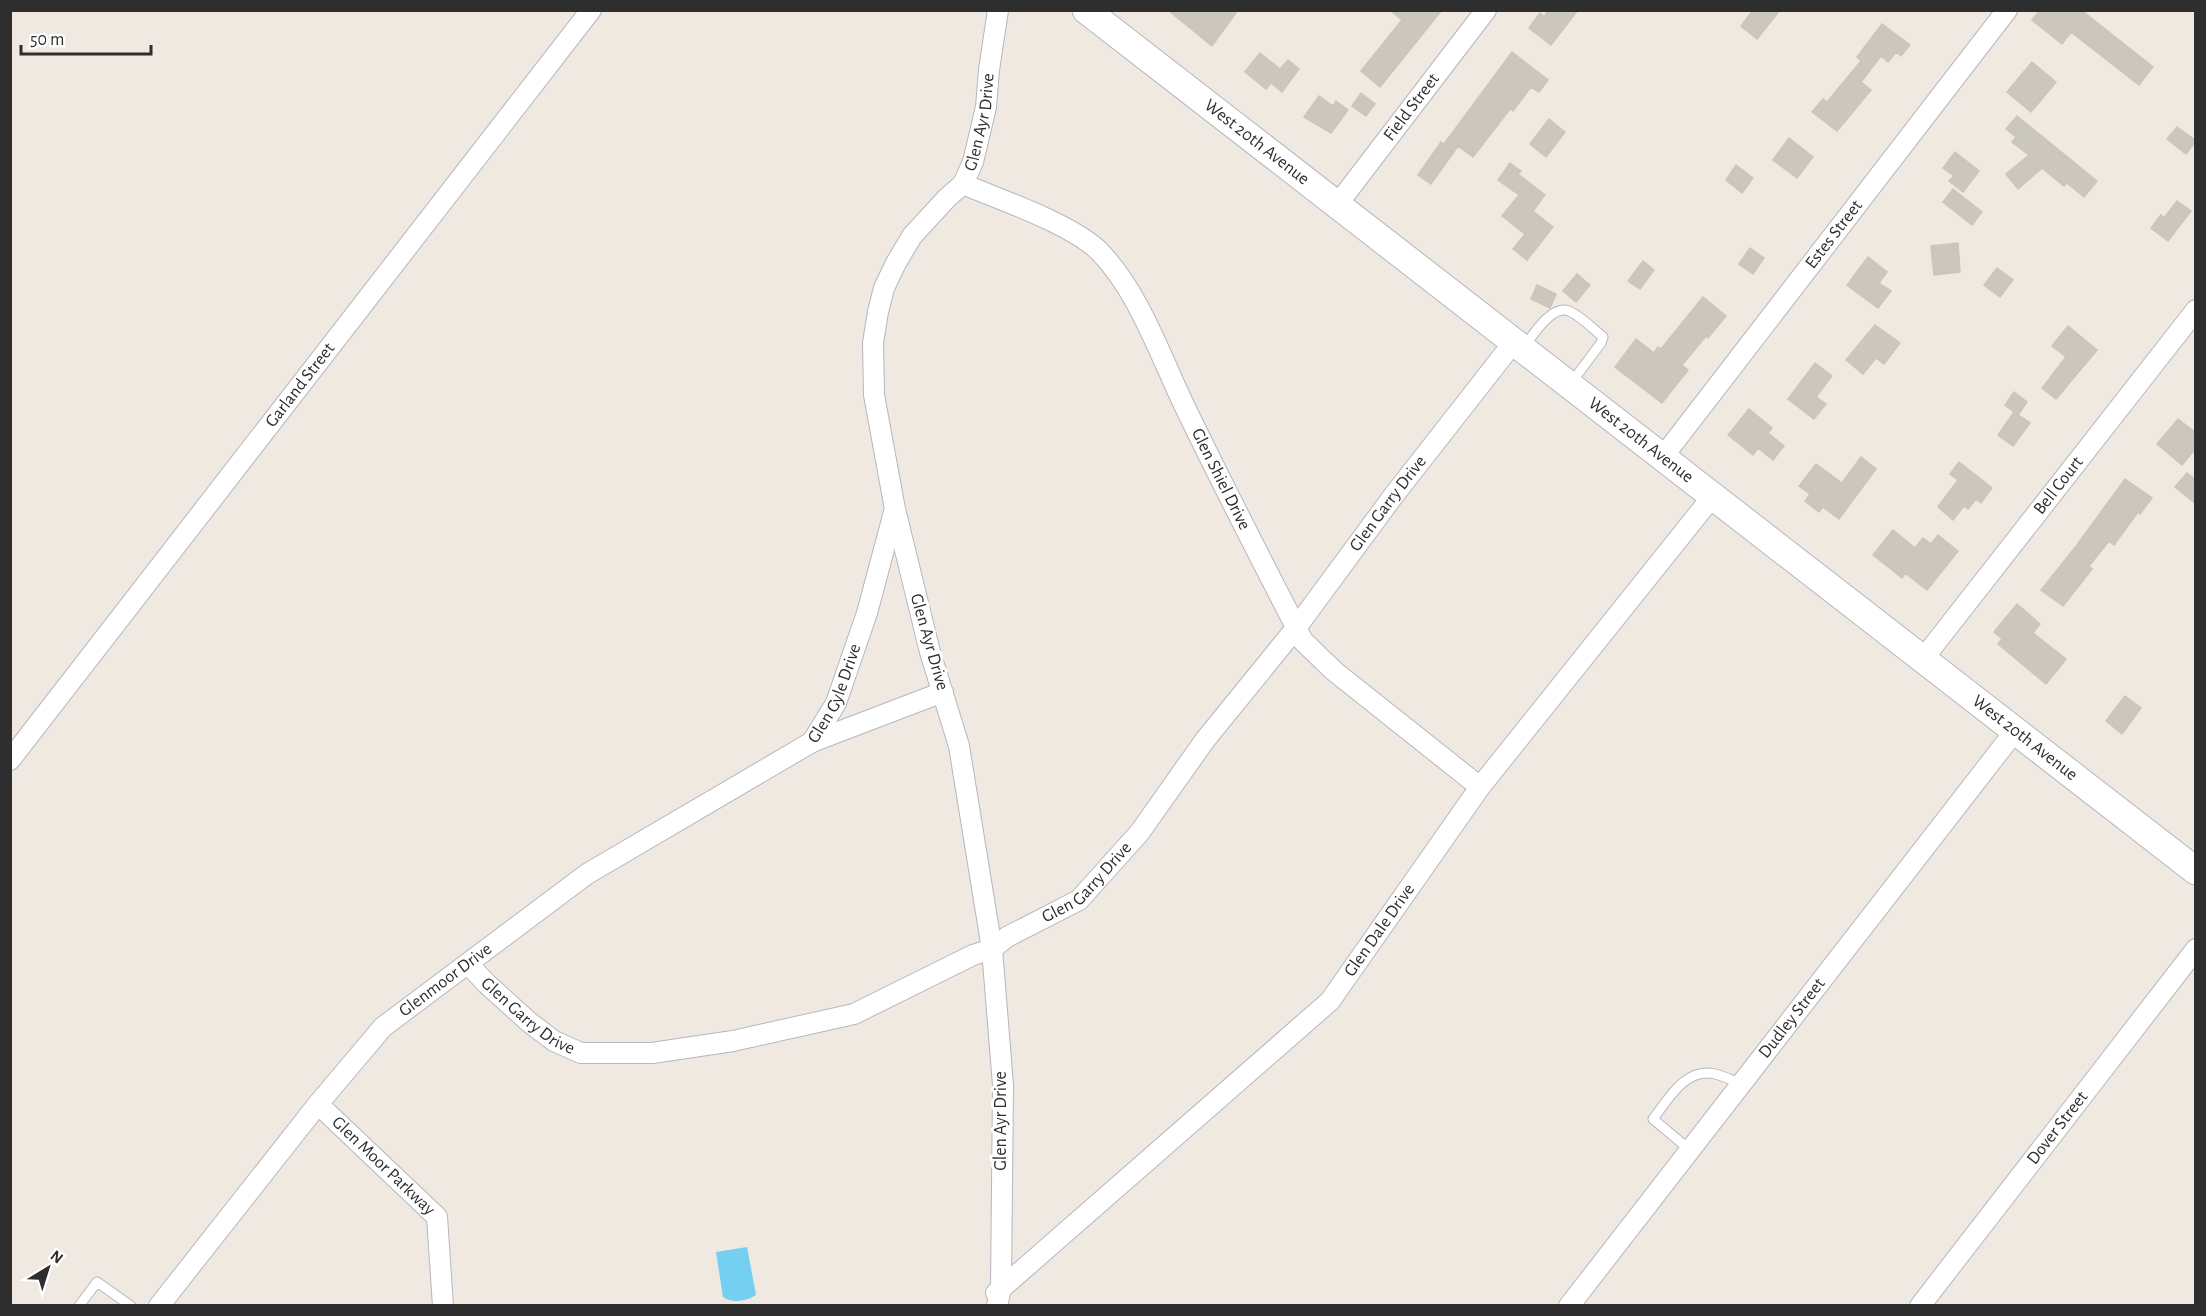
<svg xmlns="http://www.w3.org/2000/svg" width="2206" height="1316" font-family="'Alegreya Sans',sans-serif">
<style>
.water{fill:#75cff0}
.building{fill:#cbc7bf;stroke:#cbc5ba;stroke-width:1.5}
.lines{fill:none;stroke-linecap:round;stroke-linejoin:round}
.lane-casing{stroke:#b4b7c1;stroke-width:11}
.street-casing{stroke:#b4b7c1;stroke-width:22}
.secondary-casing{stroke:#b4b7c1;stroke-width:29}
.lane{stroke:#fff;stroke-width:9}
.street{stroke:#fff;stroke-width:20}
.secondary{stroke:#fff;stroke-width:27}
.labels{text-anchor:middle;dominant-baseline:central;stroke-width:6;stroke-linejoin:round;paint-order:stroke}
.street-label{font-size:18px;fill:#2e2e2e;stroke:#fff}
</style>
<rect width="100%" height="100%" fill="#efe9e1"/>
<path class="water" d="M747,1247l9,48c-9,6 -24,9 -33,2l-7,-45z"/>
<path class="building" d="M1168,10h70l-26,36z
M1390,10h52l-62,77 -19,-16 41,-51z
M1549,10h29l-27,35 -22,-17 11,-15 4,4z
M1753,10h27l-23,29 -16,-13z
M2040,10h41l72,57 -14,18 -68,-53 -9,12 -30,-24z
M1882,24l28,21 -9,11 -5,-4 -8,10 -7,-6 -20,26 10,8 -34,41 -25,-19 11,-13 4,3 34,-41 -4,-4z
M1512,52l36,28 -9,12 -8,-5 -18,24 -3,-2 -37,48 -15,-11 -27,38 -13,-9 23,-33 3,2z
M1260,53l20,16 8,-9 11,9 -17,23 -11,-9 -5,6 -21,-17z
M2032,62l24,20 -25,30 -24,-20z
M1361,93l14,11 -9,12 -14,-10z
M1319,96l14,10 3,-5 12,9 -17,23 -27,-16z
M2017,116l80,65 -13,16 -17,-14 -3,3 -22,-18 -24,21 -12,-15 23,-19 -17,-13 4,-5 -10,-8z
M1549,119l16,13 -19,25 -16,-13z
M2177,127l19,14 -10,13 -19,-15z
M1789,138l24,19 -16,21 -24,-18z
M1955,152l24,19 -16,21 -14,-11 5,-5 -11,-8z
M1510,163l11,8 -3,3 27,21 -12,16 20,16 -26,33 -14,-11 12,-15 -23,-18 17,-21 -21,-15z
M1736,165l17,13 -11,15 -16,-13z
M1953,189l29,23 -10,13 -29,-23z
M2177,201l14,10 -23,30 -17,-13 10,-13 3,3z
M1958,243l2,29 -26,3 -3,-29z
M1750,248l14,10 -11,16 -14,-10z
M1868,257l19,15 -8,11 12,8 -13,17 -31,-23z
M1643,261l11,9 -14,19 -12,-8z
M1997,268l16,12 -13,17 -16,-12z
M1577,274l13,11 -14,17 -13,-11z
M1537,285l19,9 -6,14 -19,-9z
M1703,297l23,19 -18,22 -2,-2 -24,29 6,5 -26,33 -47,-36 21,-28 18,14 4,-6 3,2z
M1875,325l25,18 -16,21 -8,-6 -13,16 -17,-14z
M2068,326l29,24 -41,49 -14,-11 24,-31 -14,-11z
M1815,363l17,13 -16,21 10,7 -12,15 -26,-20z
M2014,392l13,10 -9,13 -13,-10z
M1749,409l23,19 -4,5 16,13 -11,14 -15,-12 -5,7 -25,-20z
M2014,412l16,11 -17,23 -15,-11z
M2178,419l18,14v15l-14,17 -25,-21z
M1861,457l15,12 -37,50 -16,-12 -4,5 -14,-11 5,-7 -11,-8 17,-22 26,19z
M1959,462l33,26 -11,15 -5,-4 -8,10 -4,-3 -11,14 -15,-13 20,-27 -8,-6z
M2187,473l9,7v24l-21,-17z
M2125,479l27,19 -12,16 -2,-2 -24,33 -5,-4 -20,25 3,3 -29,37 -22,-16 36,-45z
M1893,530l22,18 8,-10 8,6 7,-9 20,16 -31,39 -22,-17 -3,5 -29,-23z
M2017,604l23,20 -7,9 33,26 -20,25 -48,-40 4,-5 -8,-7z
M2125,696l16,12 -19,26 -16,-13z"/>
<g class="lines">
<defs>
<path id="lane" d="M1524,347c9,-12 28,-43 45,-36 12,5 24,18 34,26l-2,6 -30,40
M1690,1150l-37,-31c15,-19 32,-52 62,-45 9,2 18,7 27,10
M79,1306l18,-24 34,24"/>
<g id="street">
<path id="s1" d="M963,184c38,16 106,39 135,66 40,40 62,105 86,155 38,79 79,158 119,236l31,30 146,116"/>
<path id="s2" d="M1337,205l149,-195"/>
<path id="s3" d="M1662,458l345,-448"/>
<path id="s4" d="M1923,659l273,-349"/>
<path id="s5" d="M812,742l24,-39 31,-90 27,-101"/>
<path id="s6" d="M10,760l581,-750"/>
<path id="s7" d="M468,964l19,20 42,38 25,19 27,12h71l81,-12 121,-27 119,-59 19,-6 15,-12 72,-37 61,-68 65,-92 91,-112 98,-133 119,-152"/>
<path id="s8" d="M318,1104l119,113 6,89"/>
<path id="s9" d="M996,1293l334,-292 150,-214 232,-290"/>
<path id="s10" d="M159,1306l159,-202 65,-77 204,-153 225,-132 131,-50"/>
<path id="s11" d="M997,1306l4,-18 2,-203 -11,-136 -33,-203 -29,-94 -35,-143 -21,-114 -1,-52 5,-31 6,-24 12,-25 16,-27 35,-38 16,-14 10,-22 13,-55 3,-37 9,-60"/>
<path id="s12" d="M1569,1306l446,-575"/>
<path id="s13" d="M1920,1306l276,-357"/>
</g>
<g id="secondary">
<path id="s14" d="M1086,10l1110,861"/>
</g>
</defs>
<use href="#lane" class="lane-casing"/>
<use href="#street" class="street-casing"/>
<use href="#secondary" class="secondary-casing"/>
<use href="#lane" class="lane"/>
<use href="#street" class="street"/>
<use href="#secondary" class="secondary"/>
</g>
<g class="labels">
<g class="street-label">
<text stroke="none"><textPath href="#s2" startOffset="123">Field Street</textPath></text>
<text stroke="none"><textPath href="#s11" startOffset="1230">Glen Ayr Drive</textPath></text>
<text stroke="none"><textPath href="#s14" startOffset="216">West 20th Avenue</textPath></text>
<text stroke="none"><textPath href="#s3" startOffset="282">Estes Street</textPath></text>
<text stroke="none"><textPath href="#s6" startOffset="474">Garland Street</textPath></text>
<text stroke="none"><textPath href="#s14" startOffset="702">West 20th Avenue</textPath></text>
<text stroke="none"><textPath href="#s1" startOffset="412">Glen Shiel Drive</textPath></text>
<text stroke="none"><textPath href="#s4" startOffset="220">Bell Court</textPath></text>
<text stroke="none"><textPath href="#s7" startOffset="1178">Glen Garry Drive</textPath></text>
<text transform="translate(929 642) rotate(74)">Glen Ayr Drive</text>
<text stroke="none"><textPath href="#s5" startOffset="54">Glen Gyle Drive</textPath></text>
<text stroke="none"><textPath href="#s14" startOffset="1188">West 20th Avenue</textPath></text>
<text stroke="none"><textPath href="#s7" startOffset="692">Glen Garry Drive</textPath></text>
<text stroke="none"><textPath href="#s9" startOffset="530">Glen Dale Drive</textPath></text>
<text stroke="none"><textPath href="#s10" startOffset="436">Glenmoor Drive</textPath></text>
<text stroke="none"><textPath href="#s7" startOffset="80">Glen Garry Drive</textPath></text>
<text stroke="none"><textPath href="#s12" startOffset="364">Dudley Street</textPath></text>
<text transform="translate(1001 1121) rotate(-90)">Glen Ayr Drive</text>
<text stroke="none"><textPath href="#s13" startOffset="225">Dover Street</textPath></text>
<text stroke="none"><textPath href="#s8" startOffset="90">Glen Moor Parkway</textPath></text>
</g>
</g>
<rect width="2206" height="1316" fill="none" stroke="#2e2e2e" stroke-width="24"/>
<g transform="translate(48 1268) rotate(38)" stroke="#ffffff" stroke-width="4.5" paint-order="stroke">
<path d="M0-4.5L10 22L0 15L-10 22Z" fill="#2e2e2e"/>
<text y="-9" font-size="16" font-weight="bold" text-anchor="middle" fill="#2e2e2e">N</text>
</g>
<path d="M21 45v9h130v-9" fill="none" stroke="#2e2e2e" stroke-width="3"/>
<text x="30" y="45" font-size="18" fill="#2e2e2e" stroke="#ffffff" stroke-width="4.5" paint-order="stroke">50 m</text>
</svg>
